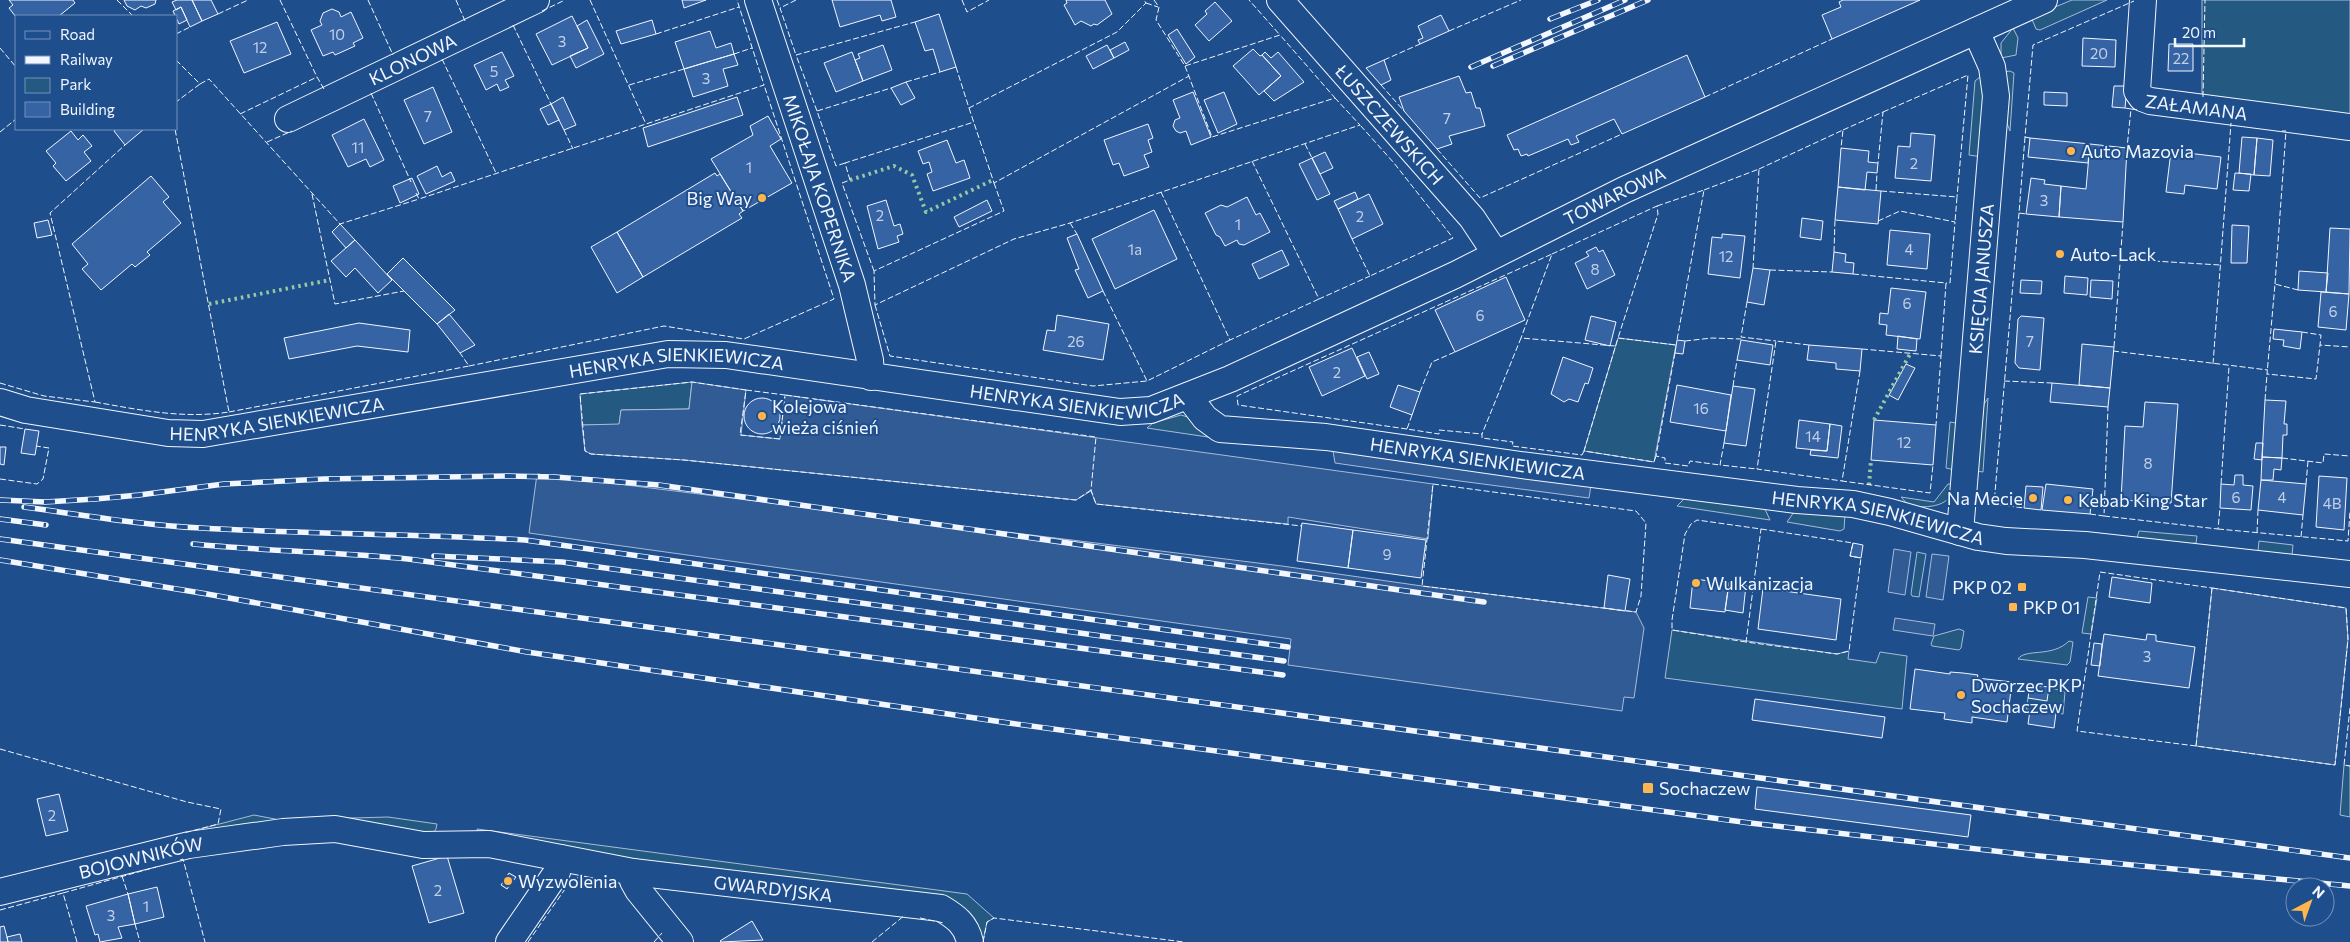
<svg xmlns="http://www.w3.org/2000/svg" width="2350" height="942" font-family="Commissioner,sans-serif">
<style>
.green{fill:#245a82;stroke:#a8bbd7}
.parking{fill:#305b95;stroke:#a8bbd7}
.building{fill:#3563a3;stroke:#f2f6ff}
.lines{fill:none;stroke-linecap:round;stroke-linejoin:round}
.minor-casing{stroke:#f2f6ff;stroke-width:28}
.minor{stroke:#1f4e8c;stroke-width:26}
.rail-casing{stroke:#f2f6ff;stroke-width:5.5}
.rail{stroke:#1f4e8c;stroke-width:4;stroke-dasharray:11;stroke-linecap:butt}
.hedge{stroke:#97c8a6;stroke-width:4;stroke-dasharray:2.5 4;stroke-linecap:butt}
.fence{stroke:#f2f6ff;stroke-width:1;stroke-dasharray:6 2.5;stroke-linecap:butt}
.poi-dot{fill:#ffb74d;stroke:#1f4e8c;stroke-width:2}
.labels{text-anchor:middle;dominant-baseline:central;stroke-width:4;stroke-linejoin:round;paint-order:stroke}
.number-label{font-size:15px;fill:#c3d1e8}
.street-label{font-size:18px;fill:#f2f6ff;stroke:#1f4e8c}
.poi-label{font-size:18px;fill:#f2f6ff;stroke:#1f4e8c;text-anchor:start}
</style>
<rect width="100%" height="100%" fill="#1f4e8c"/>
<path class="green" d="M2072,0h35l-67,30 -4,-1 -5,-12z
M2202,0h148v115l-148,-18z
M2013,28l5,10 -2,17 -15,3v-15z
M2010,71l4,2 -4,58 -4,-10 -2,-49z
M1980,77l3,5 -1,75 -13,-2 6,-74z
M1618,338l58,7 -22,117 -70,-11z
M692,382l-3,27 -68,1 -2,15h-37l-2,-31z
M1988,398l-5,74 -7,-1 8,-67z
M1181,415l10,3 37,22 -81,-12 6,-5z
M1950,422l6,1 -1,47 -9,-2z
M1948,484h6c-1,24 -27,24 -45,22l-8,-9 33,5z
M1686,497l78,10 6,13 -93,-14z
M1794,512l51,3 -1,14 -4,2 -53,-9z
M2139,531l58,5 -1,7 -8,1 -51,-6z
M2259,541l34,4 -1,10 -34,-4z
M1917,552l9,2 -7,43 -7,-1 -1,-2z
M2088,597l9,1 -6,36 -9,-1z
M1959,629l5,2 -3,17 -2,2 -27,-4 -1,-2 3,-8z
M1672,630l165,24 12,-3 -1,8 28,4 4,-11 27,4 -5,53 -237,-31z
M2069,641l4,1 -3,20 -3,3 -49,-6c7,-11 34,-1 51,-18z
M2049,687l16,5 -2,22 -37,-5 2,-11z
M2344,765l6,1v51l-10,-2z
M254,815l26,5 108,-3 49,7 -1,5 -5,7 -250,-2z
M477,829l490,65 27,24 -7,4 -4,19 -13,-23 -232,-42 -260,-42z"/>
<path class="parking" d="M692,382l54,8 -5,45 39,4 5,-44 648,89 -5,55 -140,-22v7l-192,-20 -5,-13 -15,9 -392,-40 -93,-6 -6,-3 -3,-26 37,-1 2,-14 68,-1z
M1333,451l258,34 -2,13 -129,-17 -125,-18z
M537,474l745,92 140,20 214,26 8,16 -10,70 -10,-1 -2,14 -334,-46 3,-26 -762,-106z
M1894,549l17,3 -6,43 -17,-3z
M1932,554l17,2 -6,44 -17,-3z
M2212,588l134,20 2,31 -13,126 -139,-19z
M1895,618l40,6 -2,12 -40,-6z"/>
<path class="building" d="M9,0h64l2,3 -16,13 -43,1 -7,-9 4,-3z
M124,0h32l-1,4 -9,4 -5,-2 -6,4 -8,-4z
M177,0h15l10,21 -12,6 -9,-20 -5,3 -4,-8z
M192,0h19l7,14 -16,7z
M682,0h24l-22,8z
M832,0h59l5,17 -14,4 -2,-6 -40,12z
M1066,0h39l7,14 -15,11 -3,-1 -3,2 -10,-5 -6,4 -11,-20 3,-2z
M1843,0h77l-88,39 -10,-24 19,-8 -2,-5z
M1215,2l17,19 -23,20 -14,-16 12,-11 -2,-3z
M181,7l6,13 -8,4 -6,-13z
M332,9l7,3 2,5 10,-5 12,26 -10,5 2,3 -20,9 -2,-3 -10,4 -12,-26 11,-5 -2,-4 3,-8z
M939,14l17,53 -16,5 -7,-23 -8,2 -10,-29z
M1441,15l8,16 -29,13 -2,-4 5,-2 -5,-12z
M572,16l16,32 -36,17 -16,-31z
M587,20l17,34 -28,14 -6,-12 18,-8 -11,-22z
M652,20l4,14 -35,10 -5,-13z
M277,22l14,32 -47,19 -14,-32z
M1177,29l18,28 -9,7 -18,-29z
M710,31l6,17 15,-5 3,11 -50,15 -9,-27z
M2083,38l33,2 -1,27 -33,-1z
M1125,42l4,8 -15,8 -4,-8z
M2169,44h24v27h-25z
M883,45l9,25 -29,11 -8,-21 5,-2 -2,-4z
M1107,45l7,13 -21,11 -7,-13z
M1253,49l7,7 2,-1 19,21 -22,19 -26,-29z
M502,52l12,24 -9,4 4,7 -9,4 -3,-7 -11,6 -12,-25z
M852,52l11,29 -27,11 -12,-29z
M1265,52l6,6 7,-6 26,30 -30,19 -10,-10 17,-15 -19,-21z
M734,54l4,11 -15,4 5,17 -35,11 -9,-28z
M1687,55l18,42 -83,37 -8,-15 -38,17 3,6 -8,3 -3,-6 -40,17 -1,-2 -6,2 -3,-7 -4,1 -7,-15z
M1384,60l7,20 -10,5 -15,-17z
M1459,76l7,17 5,-1 5,16h4l5,18 -36,10 3,8 -15,5 -33,-38 -5,-14z
M906,82l9,16 -14,7 -10,-17z
M2114,86h13l-2,22 -13,-1z
M433,87l19,45 -28,12 -20,-44z
M1193,92l18,45 -20,8 -5,-14 -6,2 -4,-2 -3,-5 2,-6 5,-2 -7,-18z
M1224,92l13,32 -19,9 -14,-33z
M2044,92l23,1v13l-23,-1z
M563,97l13,28 -12,5 -13,-26z
M737,97l6,18 -95,32 -5,-19z
M551,104l8,16 -11,5 -8,-16z
M768,116l13,23 -11,7 22,37 -49,28 -32,-52 42,-24 -3,-9z
M364,119l20,41 -14,7 -4,-8 -18,8 -16,-32z
M1148,124l5,14 -5,2 4,12 -8,3 5,12 -25,9 -5,-13 -6,2 -9,-25z
M116,129h28l-19,16 -11,-14z
M71,131l7,9 5,-5 9,11 -8,6 7,9 -25,20 -13,-15 3,-3 -10,-12z
M1911,133l24,2 -4,46 -36,-3 3,-32 12,1z
M2242,137l15,1 -3,37 -15,-2z
M2030,138l60,6 -2,19 -60,-6z
M2257,138l16,2 -3,36 -16,-1z
M947,140l9,23 8,-3 6,18 -37,13 -6,-17 5,-2 -3,-10 -6,2 -5,-13z
M2090,144l37,4 -4,74 -64,-5 2,-31 25,3z
M1841,148l28,3 -1,11 10,1 -1,10 -10,-1 -2,18 -27,-3z
M2171,151l50,6 -4,32 -32,-4 -1,9 -18,-2z
M1325,152l8,16 -13,6 -8,-16z
M1312,158l18,36 -13,6 -18,-36z
M437,166l5,11 9,-5 4,9 -29,13 -9,-18z
M715,173l2,3 3,-2 23,37 -4,3 3,4 -99,59 -26,-45z
M2235,173l16,1 -2,17 -16,-1z
M151,176l18,21 -6,5 18,21 -34,29 3,3 -15,12 -3,-3 -31,26 -19,-21 6,-5 -16,-20z
M412,178l7,16 -19,9 -7,-17z
M2031,178l14,2 -1,4 17,2 -2,31 -33,-3z
M1838,187l43,4 -3,33 -43,-4z
M1355,192l3,7 -20,10 -4,-8z
M1369,194l14,30 -31,15 -14,-30z
M1247,197l9,18 4,-2 10,19 -26,13 -5,-1 -2,-4 -12,6 -5,-9 -4,-2 -11,-22 16,-8 6,2z
M886,200l8,26 6,-2 3,10 -6,2 2,6 -21,7 -11,-43z
M987,200l5,11 -33,16 -5,-10z
M1154,210l23,49 -62,30 -23,-50z
M1802,218l21,3 -2,19 -21,-3z
M48,220l4,15 -15,3 -3,-15z
M340,224l15,16 -9,8 -14,-16z
M2232,225l17,1 -2,37h-16z
M2330,228l20,1 -1,65 -23,-2z
M1890,230l40,4 -3,35 -40,-4z
M617,232l26,45 -26,16 -26,-46z
M1077,234l26,57 -15,7 -13,-28 4,-1 -12,-31z
M1722,234l23,2 -5,42 -32,-4 4,-37 10,1z
M355,240l37,40 -14,13 -23,-25 -9,9 -15,-16z
M1596,247l3,5 4,-2 12,25 -28,14 -12,-26 14,-7 -3,-4z
M1282,250l7,15 -30,14 -7,-15z
M1834,252l12,2 -1,8 9,1 -1,11 -21,-2z
M403,258l52,52 -18,14 -50,-50z
M1753,268l17,2 -6,35 -17,-3z
M2299,271l29,2 -2,19 -28,-2z
M2065,276l23,2 -1,17 -23,-2z
M1506,277l19,43 -70,32 -20,-42z
M2021,280l21,1 -1,13 -21,-1z
M2091,280l22,1 -1,18 -22,-2z
M1891,288l35,4 -6,47 -34,-4 1,-10 -8,-1 1,-11 8,1z
M2321,292l28,2 -3,36 -28,-3z
M449,314l26,31 -15,8 -23,-29z
M1057,315l52,9 -6,36 -60,-10 4,-20 8,1z
M1591,316l25,6 -6,24 -25,-6z
M2021,316l23,2 -4,52 -21,-2 -4,-5 3,-44z
M359,323l51,7 -2,22 -51,-6 -68,13 -5,-21z
M2274,329l28,3 -2,17 -17,-3 1,-6 -11,-1z
M1898,336l19,3 -1,12 -19,-2z
M1677,340l8,1 -2,13 -8,-1z
M1741,340l32,5 -3,20 -33,-5z
M2082,344l32,3 -4,41 -31,-3z
M1809,345l53,4 -2,22 -24,-2v-6l-29,-3z
M1352,348l13,28 -43,20 -13,-29z
M1369,352l10,22 -12,5 -10,-22z
M1563,357l30,11 -5,16 -3,-1 -7,19 -9,-3 -5,3 -13,-8z
M1906,364l9,4 -17,32 -9,-5z
M2052,383l58,5 -2,19 -58,-5z
M1398,385l22,7 -8,23 -22,-8z
M1677,385l54,10 -5,36 -56,-9z
M1733,386l22,3 -9,57 -22,-3z
M744 416a18 18 0 1 1 36 0a18 18 0 1 1-36 0Z
M2265,400l21,1 -2,23h3v11h-4l-1,23 -20,-1z
M2145,402l33,2 -7,99 -50,-3 4,-74 18,1z
M1799,420l31,4 -3,27 -31,-3z
M1874,420l62,5 -3,40 -62,-5z
M1830,424l12,2 -4,32 -28,-3 1,-5 16,1z
M25,429l14,2 -4,24 -14,-2z
M2256,443h7l-1,17 -8,-1z
M0,447h6l-2,18 -4,-1z
M2262,457l20,1 -1,12 -7,-1 -1,11h-12z
M2235,475h8v10l10,1 -2,24 -31,-2 1,-24 13,1z
M2319,476l28,2 -3,52 -28,-3z
M2261,480l45,4 -3,31 -45,-5z
M2046,484l47,5 -3,25 -48,-4z
M2026,486l17,1 -2,23 -17,-2z
M1302,523l51,7 -5,38 -51,-7z
M1353,530l73,10 -5,38 -73,-10z
M1853,543l10,2 -2,13 -11,-2z
M1608,575l22,4 -5,32 -21,-3z
M2112,577l40,6 -2,20 -41,-6z
M1693,579l36,4 -4,29 -35,-4z
M1729,583l17,2 -3,28 -18,-3z
M1763,588l78,11 -5,41 -78,-11z
M2104,634l42,6 1,-6 9,1v6l39,6 -6,41 -91,-12z
M2094,643l8,1 -2,22 -9,-1z
M1915,669l35,5v-2l13,1 15,2 -1,3 35,4 -5,40 -35,-5v6l-28,-4 1,-6 -35,-4z
M2030,685l19,2 -2,14 -19,-3z
M1755,699l130,18 -3,21 -130,-18z
M2030,710l26,3 -2,15 -26,-4z
M1757,787l214,28 -3,22 -213,-28z
M59,794l9,37 -22,5 -9,-37z
M447,856l17,57 -35,10 -17,-57z
M509,873l7,4 -9,12 -6,-4z
M157,887l7,30 -29,7 -7,-30z
M128,894l7,30 -17,3 4,11 -22,4 -2,-8 -3,1 -9,-29z
M752,921l11,19 -42,2 -1,-1z
M4,926l3,11 1,5h-8v-15z
M20,934l2,8h-14l-1,-5z"/>
<g class="lines">
<defs>
<g id="minor">
<path id="s1" d="M758,0l94,285 18,75 1,17"/>
<path id="s2" d="M1280,0l192,218 24,36"/>
<path id="s3" d="M2143,0l-6,91 5,7 8,3 200,26"/>
<path id="s4" d="M288,119l248,-119"/>
<path id="s5" d="M1188,396l17,22 15,11 106,8 195,28 276,35 56,4 37,8 88,25 28,4 79,4 265,29"/>
<path id="s6" d="M0,402l26,8 142,23 35,1 465,-80 58,1 394,57 31,-2 79,-31 225,-104 169,-85 420,-190"/>
<path id="s7" d="M1960,532l36,-436 -4,-29 -16,-36"/>
<path d="M633,872v9l5,9 42,52"/>
<path id="s8" d="M0,892l189,-47 94,-13 52,-3 88,16 66,-1 144,28 308,36c15,9 25,16 29,34"/>
<path d="M509,942l48,-70 3,-14"/>
</g>
</defs>
<use href="#minor" class="minor-casing"/>
<use href="#minor" class="minor"/>
<defs>
<path id="rail" d="M1550,19l48,-19
M1493,66l155,-66
M1471,67l154,-67
M0,500l45,2 50,-3 44,-4 85,-11 100,-5 183,-3 48,1 104,8 825,117
M24,507c59,8 117,18 177,21 108,6 216,6 324,12l763,107
M0,519l46,6
M0,539l2350,319
M193,544c71,7 143,8 215,15l875,116
M434,556l128,6 722,99
M0,560l207,34 320,58 482,71 741,100 289,33 311,30"/>
</defs>
<use href="#rail" class="rail-casing"/>
<use href="#rail" class="rail"/>
<path class="hedge" d="M850,180l44,-14 18,9 14,37 67,-32
M209,304l121,-24
M1874,420l36,-66
M1869,485l2,-25"/>
<path class="fence" d="M117,0l16,16
M280,0l37,77
M368,0l25,55
M456,0l9,21
M590,0l56,124
M777,0l3,8
M796,0l-16,8 16,47
M962,0l5,12 22,-12
M1154,0l5,7 -3,13 29,46 95,-31 -31,-35
M1146,3l12,4
M542,11l23,-11
M218,14l30,-14
M513,25l38,79
M1449,31l72,-31
M176,34l14,-7
M656,34l83,-27
M0,48l16,19
M734,54l18,-6
M442,59l54,114
M176,60l24,24 -24,18
M1384,60l36,-16
M1185,66l27,71 123,-39 -55,-63
M956,67l13,41 148,-76 29,-29 -2,-3
M906,82l34,-10
M200,84l9,-5 131,145 79,-25
M629,85l55,-16
M1381,85l23,26
M371,93l40,89
M1705,97l127,-58
M2203,97l2,-97
M969,108l25,75 195,-107
M2125,108l6,1 -4,39
M2131,109l8,1
M817,111l-21,-56 119,-33
M1883,112l85,-37 -11,122
M240,114l77,-37 7,12
M564,130l9,19
M1843,130l40,-18 -5,51
M0,132l16,-13
M2025,137l-6,76 7,1
M2030,138l-5,-1 8,-92 101,-44
M267,142l25,-11
M1305,144l7,14
M1437,149l43,49 142,-64
M1252,161l67,138 51,-23
M845,163l-9,3 -19,-55 74,-23
M1759,169l84,-39 -2,18
M994,183l10,28 -130,60 1,34 139,-66 56,-16 290,-98 -25,-27
M1704,190l55,-21 -6,99
M1876,190l1,-17
M1881,191l76,6 -2,25
M1161,192l69,148 89,-41
M416,193l3,6 345,-114 -27,-85
M312,194l23,110 69,-13
M1657,206l47,-16 -27,150
M2019,213l-25,291 30,4
M1878,221l22,-10 55,11 -5,61h-4
M1070,223l7,11
M1352,239l18,37 83,-38 -59,-75 -34,-38
M1834,252l1,-32
M1552,254l105,-48 1,8 -40,124
M2120,259l100,6
M1770,270l62,2
M874,271l-32,-88 8,-3 -5,-17 129,-41
M1853,274l93,9 -5,73
M2275,284l11,-153h-4
M2298,290l-23,-6 -8,90 49,5 4,-34
M1103,291l44,90 83,-41
M1747,302l-6,35 35,4
M875,305l15,51 203,30 54,-5
M2302,332l19,3 -1,10 30,2
M1685,341l27,-3 29,1
M1809,345l-33,-4 -19,128 85,12
M2114,347l9,-125
M1862,349l79,7 -5,69
M2113,351l155,19
M1675,353l-19,103 9,2v5l23,3 2,-5 30,4
M2213,364l18,-241
M469,366l195,-40 80,13 90,-40 -70,-214
M1860,371l-18,110 88,12 3,-28
M2004,381l48,2
M0,383l44,13 51,6 -45,-189 75,-68
M1733,386l4,-26
M746,390l39,5
M1420,392l12,-30 23,-10
M2265,400l2,-26
M95,402c45,8 88,17 134,10l-54,-283
M229,412l240,-46 -9,-13
M1412,415l-5,14 32,5v-4l43,4
M0,425l25,4
M1407,429l-169,-24 -1,-9 315,-142 -31,84
M1724,443l-4,22 37,4
M1584,451l-2,4 -70,-9 1,-4 -31,-4v-4l39,-96 94,8
M1656,456l-2,6 -70,-11 34,-113 58,7
M2282,458l41,5 1,-9 26,2
M0,479l37,5 6,-5 6,-31 -13,-2
M1433,484l203,27 10,12 -5,73 -5,16 -214,-26z
M2221,484l8,-117
M2306,484l2,-23
M1091,490l-15,10 -392,-40 -93,-6 -6,-3 -5,-57 112,-12 54,8 -6,45 40,4 5,-44 311,42 -5,53 5,14 206,22
M2090,514l14,2 4,-109
M2104,516l114,13 2,-21
M1761,529l92,14 -3,13 11,2 -12,93 -12,3 -91,-12z
M2218,529l130,12 2,-30
M2257,533l1,-23
M2301,537l2,-22
M2212,588l134,20 2,31 -13,126 -139,-19z
M1746,642l-74,-12v-10l13,-86 6,-10 6,-4 64,9
M2350,708l-6,57 6,1
M2196,746l-119,-15 23,-159 112,16
M0,749l187,53 34,7 -3,15 -34,9
M180,860l3,-1 22,83
M122,876l6,18
M0,910l63,-17
M920,918l24,5
M135,924l5,18
M77,942l-14,-49 93,-26
M528,942l42,-60 13,-7
M654,942l8,-9
M872,942l33,-27
M983,942l4,-20 7,-4 190,24"/>
</g>
<g class="poi-dot">
<circle cx="2071" cy="151" r="5"/>
<circle cx="762" cy="198" r="5"/>
<circle cx="2060" cy="254" r="5"/>
<circle cx="762" cy="416" r="5"/>
<circle cx="2033" cy="498" r="5"/>
<circle cx="2068" cy="500" r="5"/>
<circle cx="1696" cy="583" r="5"/>
<rect x="2017" y="582" width="10" height="10" rx="2.5"/>
<rect x="2008" y="602" width="10" height="10" rx="2.5"/>
<circle cx="1961" cy="695" r="5"/>
<rect x="1642" y="782" width="12" height="12" rx="2.5"/>
<circle cx="508" cy="881" r="5"/>
</g>
<g class="labels">
<g class="number-label">
<text x="337" y="34">10</text>
<text x="562" y="41">3</text>
<text x="260" y="47">12</text>
<text x="2099" y="53">20</text>
<text x="2181" y="58">22</text>
<text x="494" y="71">5</text>
<text x="706" y="78">3</text>
<text x="428" y="116">7</text>
<text x="1447" y="118">7</text>
<text x="358" y="147">11</text>
<text x="1914" y="163">2</text>
<text x="749" y="167">1</text>
<text x="2044" y="200">3</text>
<text x="880" y="215">2</text>
<text x="1360" y="216">2</text>
<text x="1238" y="224">1</text>
<text x="1135" y="249">1a</text>
<text x="1909" y="249">4</text>
<text x="1726" y="256">12</text>
<text x="1595" y="269">8</text>
<text x="1907" y="303">6</text>
<text x="2333" y="311">6</text>
<text x="1480" y="315">6</text>
<text x="1076" y="341">26</text>
<text x="2030" y="341">7</text>
<text x="1337" y="372">2</text>
<text x="1701" y="408">16</text>
<text x="1813" y="436">14</text>
<text x="1904" y="442">12</text>
<text x="2148" y="463">8</text>
<text x="2236" y="497">6</text>
<text x="2282" y="497">4</text>
<text x="2332" y="503">4B</text>
<text x="1387" y="554">9</text>
<text x="2147" y="656">3</text>
<text x="52" y="815">2</text>
<text x="438" y="890">2</text>
<text x="146" y="906">1</text>
<text x="111" y="915">3</text>
</g>
<g class="street-label">
<text stroke="none"><textPath href="#s4" startOffset="138">KLONOWA</textPath></text>
<text stroke="none"><textPath href="#s3" startOffset="155">ZAŁAMANA</textPath></text>
<text stroke="none"><textPath href="#s2" startOffset="166">ŁUSZCZEWSKICH</textPath></text>
<text stroke="none"><textPath href="#s1" startOffset="198">MIKOŁAJA KOPERNIKA</textPath></text>
<text stroke="none"><textPath href="#s6" startOffset="1676">TOWAROWA</textPath></text>
<text stroke="none"><textPath href="#s7" startOffset="254">KSIĘCIA JANUSZA</textPath></text>
<text stroke="none"><textPath href="#s6" startOffset="686">HENRYKA SIENKIEWICZA</textPath></text>
<text stroke="none"><textPath href="#s6" startOffset="1091">HENRYKA SIENKIEWICZA</textPath></text>
<text stroke="none"><textPath href="#s6" startOffset="281">HENRYKA SIENKIEWICZA</textPath></text>
<text stroke="none"><textPath href="#s5" startOffset="306">HENRYKA SIENKIEWICZA</textPath></text>
<text stroke="none"><textPath href="#s5" startOffset="711">HENRYKA SIENKIEWICZA</textPath></text>
<text stroke="none"><textPath href="#s8" startOffset="145">BOJOWNIKÓW</textPath></text>
<text stroke="none"><textPath href="#s8" startOffset="785">GWARDYJSKA</textPath></text>
</g>
<g class="poi-label">
<text x="2081" y="151">Auto Mazovia</text>
<text x="752" y="198" text-anchor="end">Big Way</text>
<text x="2070" y="254">Auto-Lack</text>
<text x="772" y="406">Kolejowa<tspan x="772" dy="21">wieża ciśnień</tspan></text>
<text x="2023" y="498" text-anchor="end">Na Mecie</text>
<text x="2078" y="500">Kebab King Star</text>
<text x="1706" y="583">Wulkanizacja</text>
<text x="2012" y="587" text-anchor="end">PKP 02</text>
<text x="2023" y="607">PKP 01</text>
<text x="1971" y="685">Dworzec PKP<tspan x="1971" dy="21">Sochaczew</tspan></text>
<text x="1659" y="788">Sochaczew</text>
<text x="518" y="881">Wyzwolenia</text>
</g>
</g>
<rect x="15" y="15" width="162" height="115" fill="#1f4e8c" stroke="#7391ba"/>
<rect x="25" y="31" width="25" height="8" fill="#1f4e8c" stroke="#7391ba"/>
<text x="60" y="40" font-size="15" fill="#f2f6ff">Road</text>
<rect x="25" y="56" width="25" height="8" fill="#f2f6ff" stroke="#7391ba"/>
<text x="60" y="65" font-size="15" fill="#f2f6ff">Railway</text>
<rect x="25" y="78" width="25" height="15" fill="#245a82" stroke="#7391ba"/>
<text x="60" y="90" font-size="15" fill="#f2f6ff">Park</text>
<rect x="25" y="102" width="25" height="15" fill="#3563a3" stroke="#7391ba"/>
<text x="60" y="115" font-size="15" fill="#f2f6ff">Building</text>
<g transform="translate(2310 902) rotate(41)"><circle r="24" fill="#1f4e8c" stroke="#7391ba"/>
<path d="M0-4L9 19L0 12L-9 19Z" fill="#ffb74d"/>
<text y="-8" font-size="14" font-weight="bold" text-anchor="middle" fill="#f2f6ff">N</text>
</g>
<path d="M2175 38v8h69v-8" fill="none" stroke="#f2f6ff" stroke-width="2.5"/>
<text x="2182" y="38" font-size="15" fill="#f2f6ff" stroke="#1f4e8c" stroke-width="4" paint-order="stroke">20 m</text>
</svg>
